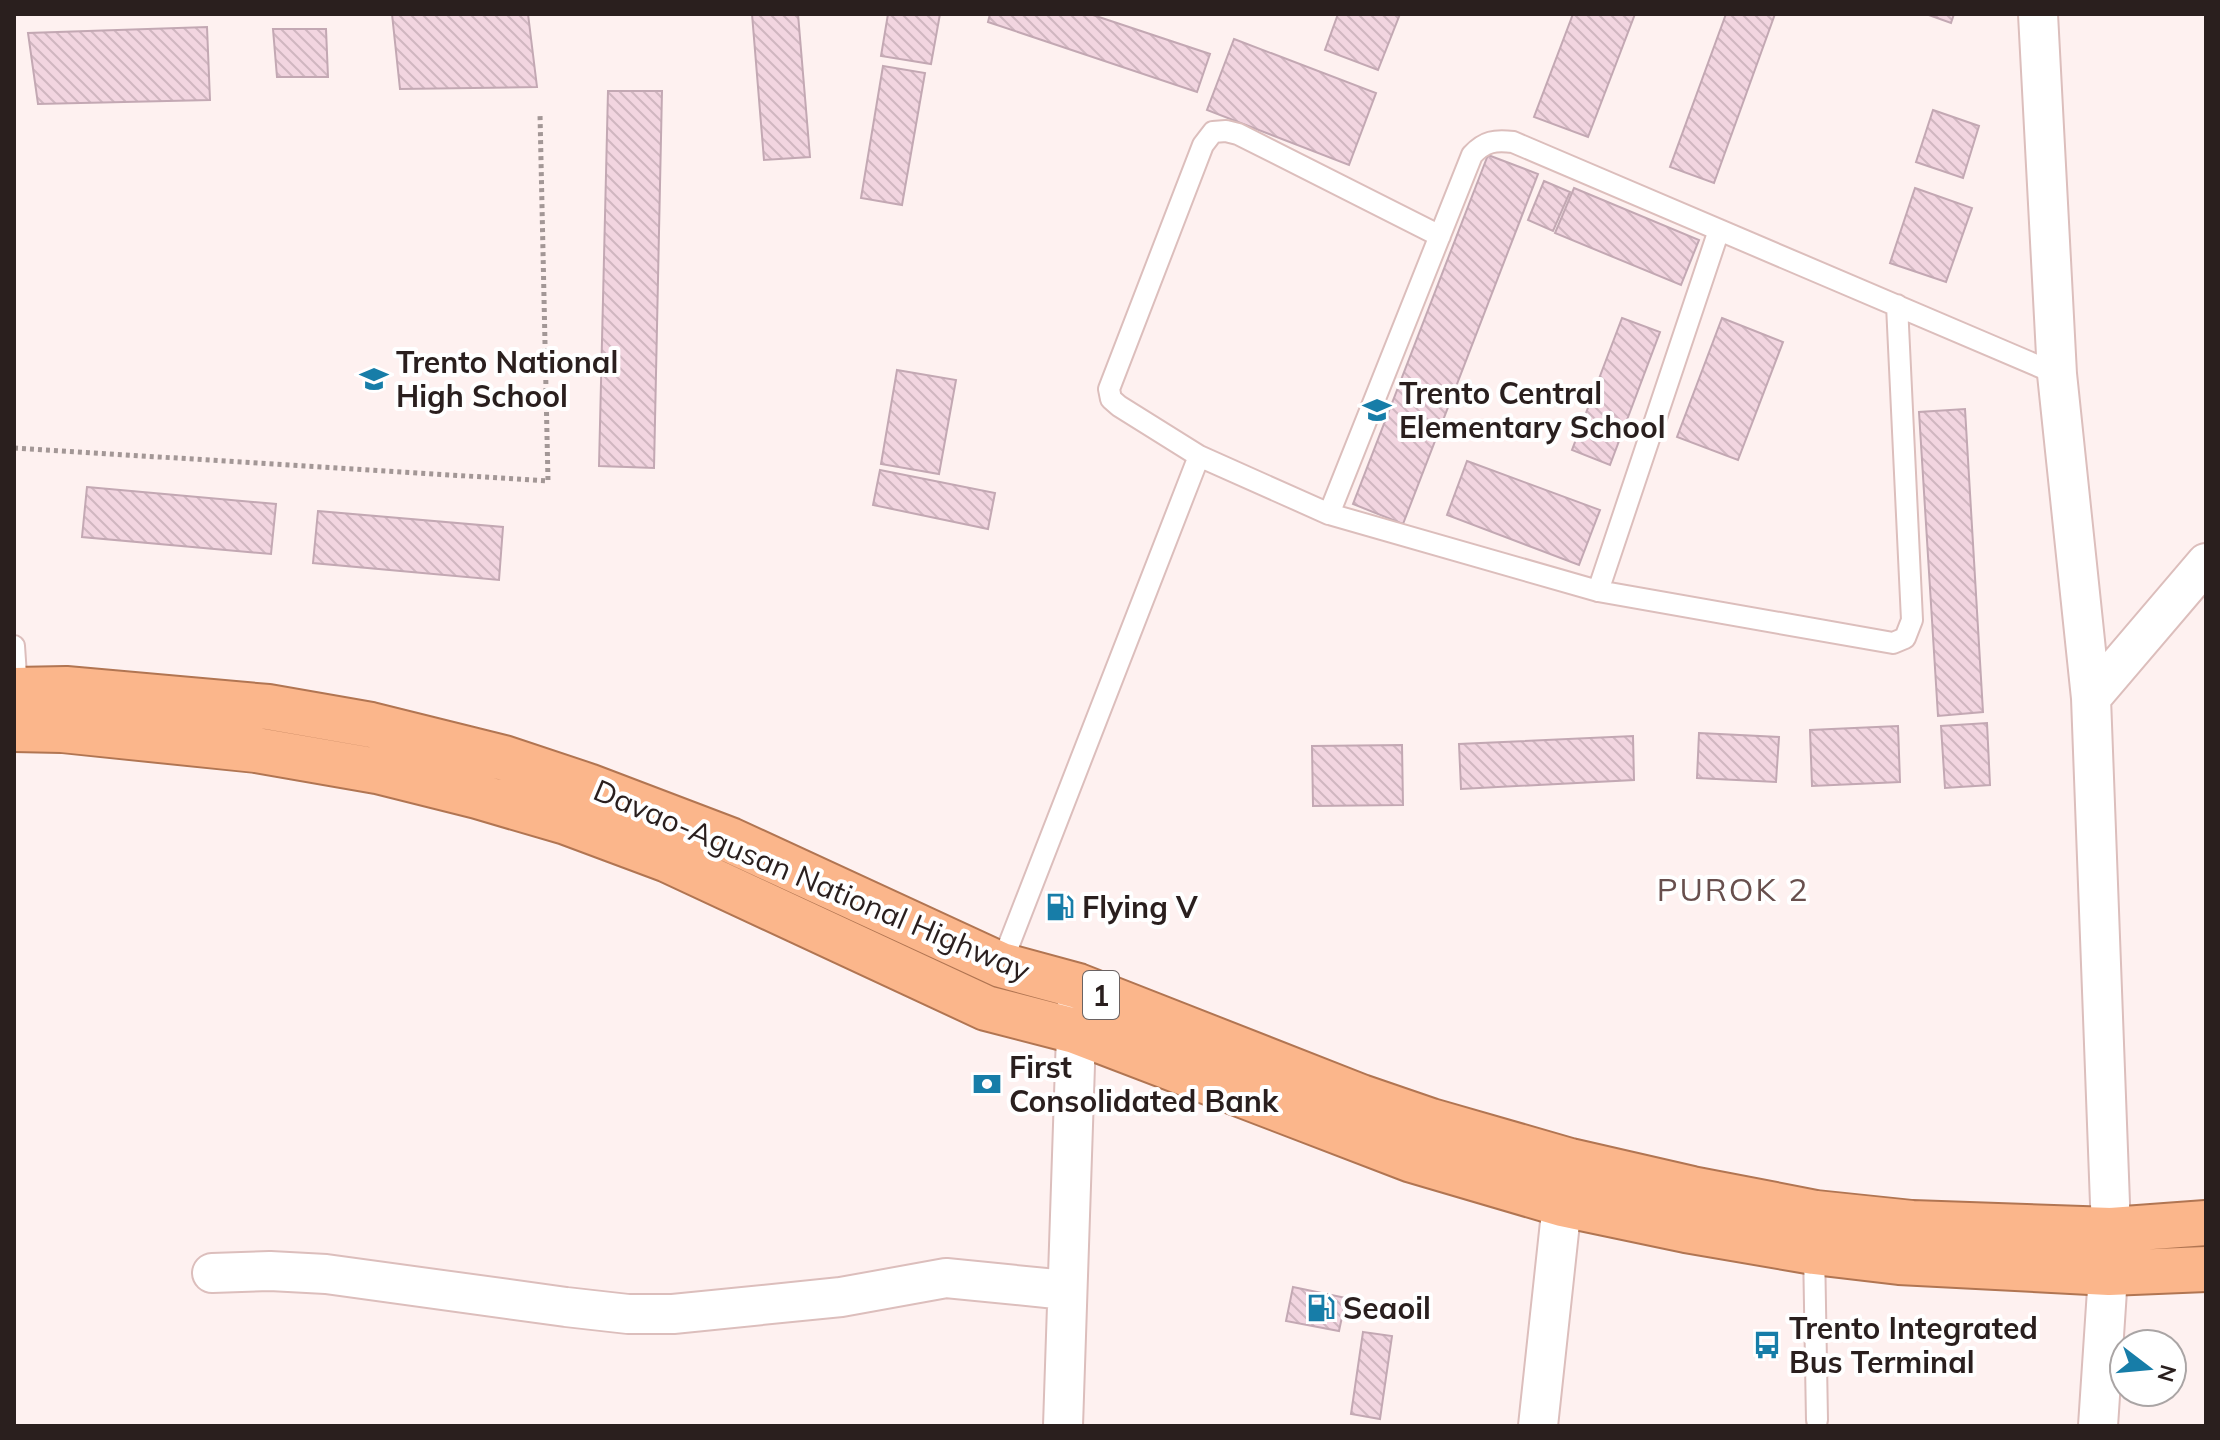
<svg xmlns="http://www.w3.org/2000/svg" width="2220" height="1440" font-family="Mulish,sans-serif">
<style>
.building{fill:url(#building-back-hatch);stroke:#c3a8b3;stroke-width:2}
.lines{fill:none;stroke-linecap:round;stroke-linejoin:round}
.service-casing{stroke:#dcbebc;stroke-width:24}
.minor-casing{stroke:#dcbebc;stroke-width:42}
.trunk-casing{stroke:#b17552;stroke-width:48}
.path{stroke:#a39796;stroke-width:5;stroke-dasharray:4 4;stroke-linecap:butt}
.service{stroke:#fff;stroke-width:20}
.minor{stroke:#fff;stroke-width:38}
.trunk{stroke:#fbb68b;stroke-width:44}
.labels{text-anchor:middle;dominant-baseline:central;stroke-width:8;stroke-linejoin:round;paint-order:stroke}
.shield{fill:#fff;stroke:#6a6262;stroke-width:2}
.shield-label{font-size:28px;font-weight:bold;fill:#2a1f1e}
.poi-label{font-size:30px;font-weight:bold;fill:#2a1f1e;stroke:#fff;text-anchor:start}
.street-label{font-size:30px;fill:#2a1f1e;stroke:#fff}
.neighbourhood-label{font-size:32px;letter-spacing:2px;fill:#684f4d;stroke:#fff}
</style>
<defs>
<pattern id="building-back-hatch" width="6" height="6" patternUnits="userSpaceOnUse" patternTransform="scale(2)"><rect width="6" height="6" fill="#f2d5e0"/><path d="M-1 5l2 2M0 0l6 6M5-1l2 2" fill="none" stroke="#d0b6c0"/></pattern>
</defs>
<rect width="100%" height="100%" fill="#fef1f0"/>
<path class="building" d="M392,14h136l9,73 -137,2z
M752,14h46l12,143 -46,3z
M888,14h52l-9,50 -50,-8z
M990,14h100l120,40 -13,38 -209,-70z
M1338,14h62l-22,56 -53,-20z
M1573,14h62l-47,123 -54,-20z
M1726,14h49l-61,169 -44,-16z
M1926,14h28l-3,9z
M207,27l3,73 -172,4 -10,-71z
M273,29h53l2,48h-51z
M1234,39l142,54 -27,72 -142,-55z
M883,66l42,7 -23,132 -41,-7z
M608,91h54l-8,377 -55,-2z
M1933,110l46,16 -16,52 -47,-16z
M1488,155l50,19 -135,350 -50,-20z
M1544,181l26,11 -17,39 -25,-11z
M1574,188l125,52 -18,45 -126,-52z
M1915,188l57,20 -26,74 -56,-19z
M1622,318l38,14 -50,133 -38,-15z
M1722,318l61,24 -45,118 -61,-23z
M897,370l59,10 -17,94 -58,-10z
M1965,409l18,303 -45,4 -19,-304z
M1467,461l133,49 -21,55 -132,-50z
M880,470l115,23 -7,36 -115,-24z
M87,487l189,17 -5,50 -189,-17z
M318,511l185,16 -4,53 -186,-17z
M1987,723l3,62 -45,3 -4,-62z
M1898,726l2,56 -88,4 -2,-56z
M1699,733l80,4 -3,45 -79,-4z
M1633,736l1,44 -173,9 -2,-45z
M1402,745l1,60 -90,1 -1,-60z
M1293,1287l53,11 -7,33 -53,-10z
M1363,1332l29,4 -12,83 -29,-5z"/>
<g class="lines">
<defs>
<path id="service" d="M1199,456l-80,-50 -8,-7 -2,-10 94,-244 10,-13 13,-1 12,3 202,102
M1329,514l269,77 295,52 12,-5 7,-18 -15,-315
M1598,591l121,-361
M14,646l3,44
M999,970l200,-514 130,58 143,-359c13,-14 23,-15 41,-13l544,232
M1814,1248l3,172"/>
<path id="minor" d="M2038,14l19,360 34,324 20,532 -13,196
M2091,698l115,-135
M212,1273l58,-2 56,3 240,33 62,7h45l168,-17 105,-19 120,12
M1063,1426l14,-421
M1538,1426l24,-222 6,-29"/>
<path id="trunk" d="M14,690l52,-1 202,18 103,18 133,33 84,28 142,54 271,125 77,21 283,111 70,24 139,40 122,28 124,24 96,10 199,7 95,-7
M14,729l48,1 194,20 121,21 100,25 89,26 102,38 318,148 89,23 337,129 150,44 124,26 128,22 85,10 210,11 97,-4"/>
</defs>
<use href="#service" class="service-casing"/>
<use href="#minor" class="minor-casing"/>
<use href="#trunk" class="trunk-casing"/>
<path class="path" d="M14,448l534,33 -8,-367"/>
<use href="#service" class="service"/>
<use href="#minor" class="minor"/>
<use href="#trunk" class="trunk"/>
</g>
<defs>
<symbol id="school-bare" viewBox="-9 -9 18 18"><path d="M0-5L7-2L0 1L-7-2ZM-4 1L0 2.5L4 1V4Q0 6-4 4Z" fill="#177da8" stroke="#fff" stroke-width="2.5" paint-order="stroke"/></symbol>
<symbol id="fuel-bare" viewBox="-9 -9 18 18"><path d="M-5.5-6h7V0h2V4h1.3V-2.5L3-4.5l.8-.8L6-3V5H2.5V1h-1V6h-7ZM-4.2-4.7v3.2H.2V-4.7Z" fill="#177da8" stroke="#fff" stroke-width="2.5" paint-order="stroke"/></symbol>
<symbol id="bank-bare" viewBox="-9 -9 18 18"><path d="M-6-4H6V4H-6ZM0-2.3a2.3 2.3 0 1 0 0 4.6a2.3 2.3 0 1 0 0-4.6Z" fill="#177da8" stroke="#fff" stroke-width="2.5" paint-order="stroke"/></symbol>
<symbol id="bus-bare" viewBox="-9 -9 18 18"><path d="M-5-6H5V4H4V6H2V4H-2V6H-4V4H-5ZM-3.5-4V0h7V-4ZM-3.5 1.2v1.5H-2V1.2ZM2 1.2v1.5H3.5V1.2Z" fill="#177da8" stroke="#fff" stroke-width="2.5" paint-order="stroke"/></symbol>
</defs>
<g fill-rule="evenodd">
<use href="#school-bare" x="354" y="359" width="40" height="40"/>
<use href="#school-bare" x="1357" y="390" width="40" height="40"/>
<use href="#fuel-bare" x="1040" y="887" width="40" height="40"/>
<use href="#bank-bare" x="967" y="1064" width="40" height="40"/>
<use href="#fuel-bare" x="1301" y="1288" width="40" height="40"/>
<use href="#bus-bare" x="1747" y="1325" width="40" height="40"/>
</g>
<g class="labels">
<rect class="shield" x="1083" y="971" width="36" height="48" rx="6"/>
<g class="shield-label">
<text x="1101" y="995">1</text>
</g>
<g class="poi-label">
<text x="396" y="362">Trento National<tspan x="396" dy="34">High School</tspan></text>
<text x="1399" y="393">Trento Central<tspan x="1399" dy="34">Elementary School</tspan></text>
<text x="1082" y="907">Flying V</text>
<text x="1009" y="1067">First<tspan x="1009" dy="34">Consolidated Bank</tspan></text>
<text x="1343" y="1308">Seaoil</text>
<text x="1789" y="1328">Trento Integrated<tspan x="1789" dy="34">Bus Terminal</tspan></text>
</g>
<g class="street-label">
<text transform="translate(812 880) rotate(23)">Davao-Agusan National Highway</text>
</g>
<g class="neighbourhood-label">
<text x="1733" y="889">PUROK 2</text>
</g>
</g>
<rect width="2220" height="1440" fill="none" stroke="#2a1f1e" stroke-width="32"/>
<g transform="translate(2148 1368) rotate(106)"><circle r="38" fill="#ffffff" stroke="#aaa5a5" stroke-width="2"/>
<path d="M0-6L14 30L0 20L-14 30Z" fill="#177da8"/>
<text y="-12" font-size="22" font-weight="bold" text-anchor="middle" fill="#2a1f1e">N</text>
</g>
</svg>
